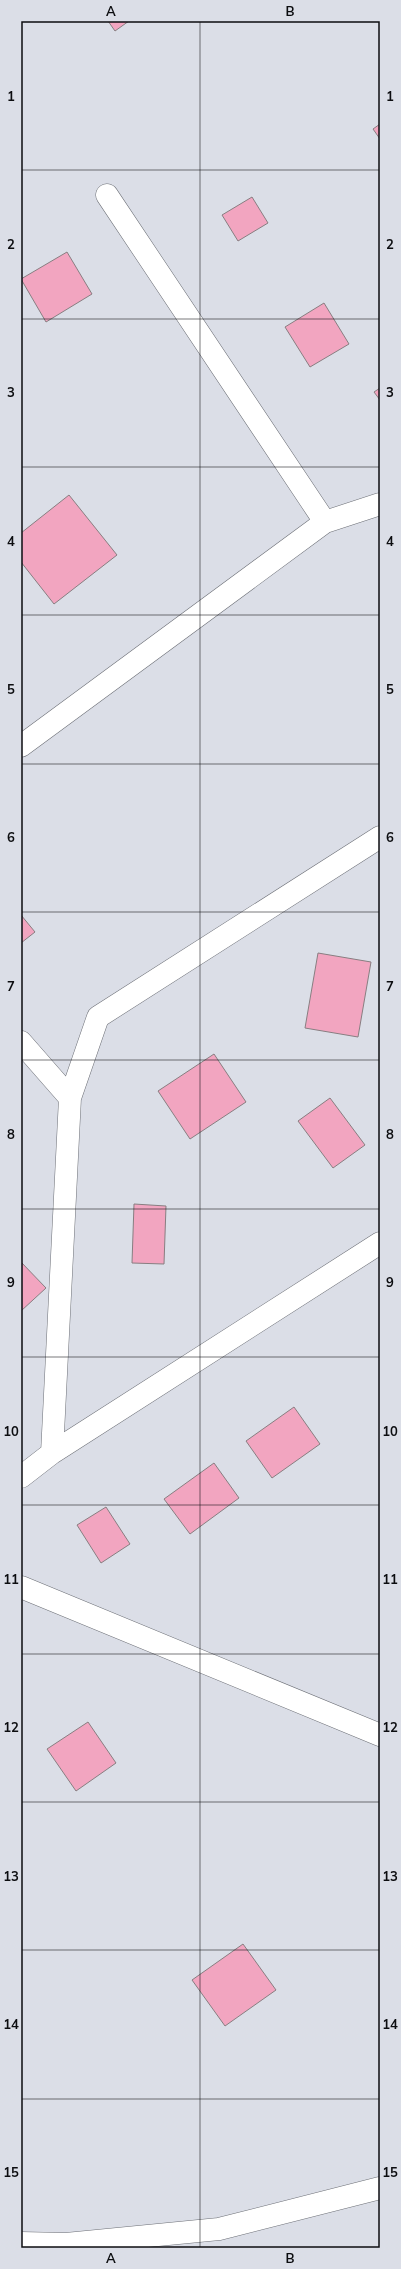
<svg xmlns="http://www.w3.org/2000/svg" width="401" height="2269" font-family="Mulish,sans-serif">
<style>
.building{fill:#f2a5c0;stroke:#887e81}
.lines{fill:none;stroke-linecap:round;stroke-linejoin:round}
.minor-casing{stroke:#6c6f76;stroke-width:23}
.minor{stroke:#fff;stroke-width:22}
.grid{fill:none;stroke:#0c0d10;stroke-width:1;stroke-opacity:0.55}
.neatline{fill:none;stroke:#0c0d10;stroke-width:1.5}
.grid-label{font-size:13px;text-anchor:middle;font-weight:bold;fill:#0c0d10}
</style>
<rect width="100%" height="100%" fill="#dbdee7"/>
<path class="building" d="M108,21h21l-14,10z
M380,124v15l-7,-10z
M252,197l16,26 -30,18 -16,-26z
M67,252l25,42 -46,28 -25,-43z
M324,303l25,41 -39,23 -25,-40z
M380,388v12l-6,-8z
M69,495l48,60 -63,49 -33,-42v-29z
M21,915l14,17 -14,11z
M318,953l53,9 -13,75 -53,-9z
M214,1054l32,48 -56,37 -32,-48z
M330,1098l35,47 -32,23 -35,-47z
M134,1204l32,2 -2,58 -32,-1z
M21,1262l25,26 -25,23z
M294,1407l26,37 -48,34 -26,-37z
M214,1463l25,35 -49,36 -26,-35z
M106,1507l24,37 -29,19 -24,-38z
M88,1722l28,41 -40,28 -29,-42z
M243,1944l33,46 -51,36 -33,-46z"/>
<g class="lines">
<defs>
<path id="minor" d="M107,195l218,327
M21,746l304,-224 55,-18
M21,1042l49,56
M52,1453l18,-355 28,-81 282,-180
M21,1477l31,-24 328,-210
M21,1587l359,148
M21,2243l45,1 153,-15 161,-41"/>
</defs>
<use href="#minor" class="minor-casing"/>
<use href="#minor" class="minor"/>
</g>
<path class="grid" d="M200,21v2227M21,170h359M21,319h359M21,467h359M21,615h359M21,764h359M21,912h359M21,1060h359M21,1209h359M21,1357h359M21,1505h359M21,1654h359M21,1802h359M21,1950h359M21,2099h359"/>
<rect width="401" height="2269" fill="none" stroke="#dbdee7" stroke-width="44"/>
<rect x="22" y="22" width="357" height="2225" class="neatline"/>
<g class="grid-label">
<text x="111" y="16">A</text>
<text x="290" y="16">B</text>
<text x="11" y="101">1</text>
<text x="390" y="101">1</text>
<text x="11" y="249">2</text>
<text x="390" y="249">2</text>
<text x="11" y="397">3</text>
<text x="390" y="397">3</text>
<text x="11" y="546">4</text>
<text x="390" y="546">4</text>
<text x="11" y="694">5</text>
<text x="390" y="694">5</text>
<text x="11" y="842">6</text>
<text x="390" y="842">6</text>
<text x="11" y="991">7</text>
<text x="390" y="991">7</text>
<text x="11" y="1139">8</text>
<text x="390" y="1139">8</text>
<text x="11" y="1287">9</text>
<text x="390" y="1287">9</text>
<text x="11" y="1436">10</text>
<text x="390" y="1436">10</text>
<text x="11" y="1584">11</text>
<text x="390" y="1584">11</text>
<text x="11" y="1732">12</text>
<text x="390" y="1732">12</text>
<text x="11" y="1881">13</text>
<text x="390" y="1881">13</text>
<text x="11" y="2029">14</text>
<text x="390" y="2029">14</text>
<text x="11" y="2177">15</text>
<text x="390" y="2177">15</text>
<text x="111" y="2263">A</text>
<text x="290" y="2263">B</text>
</g>
</svg>
